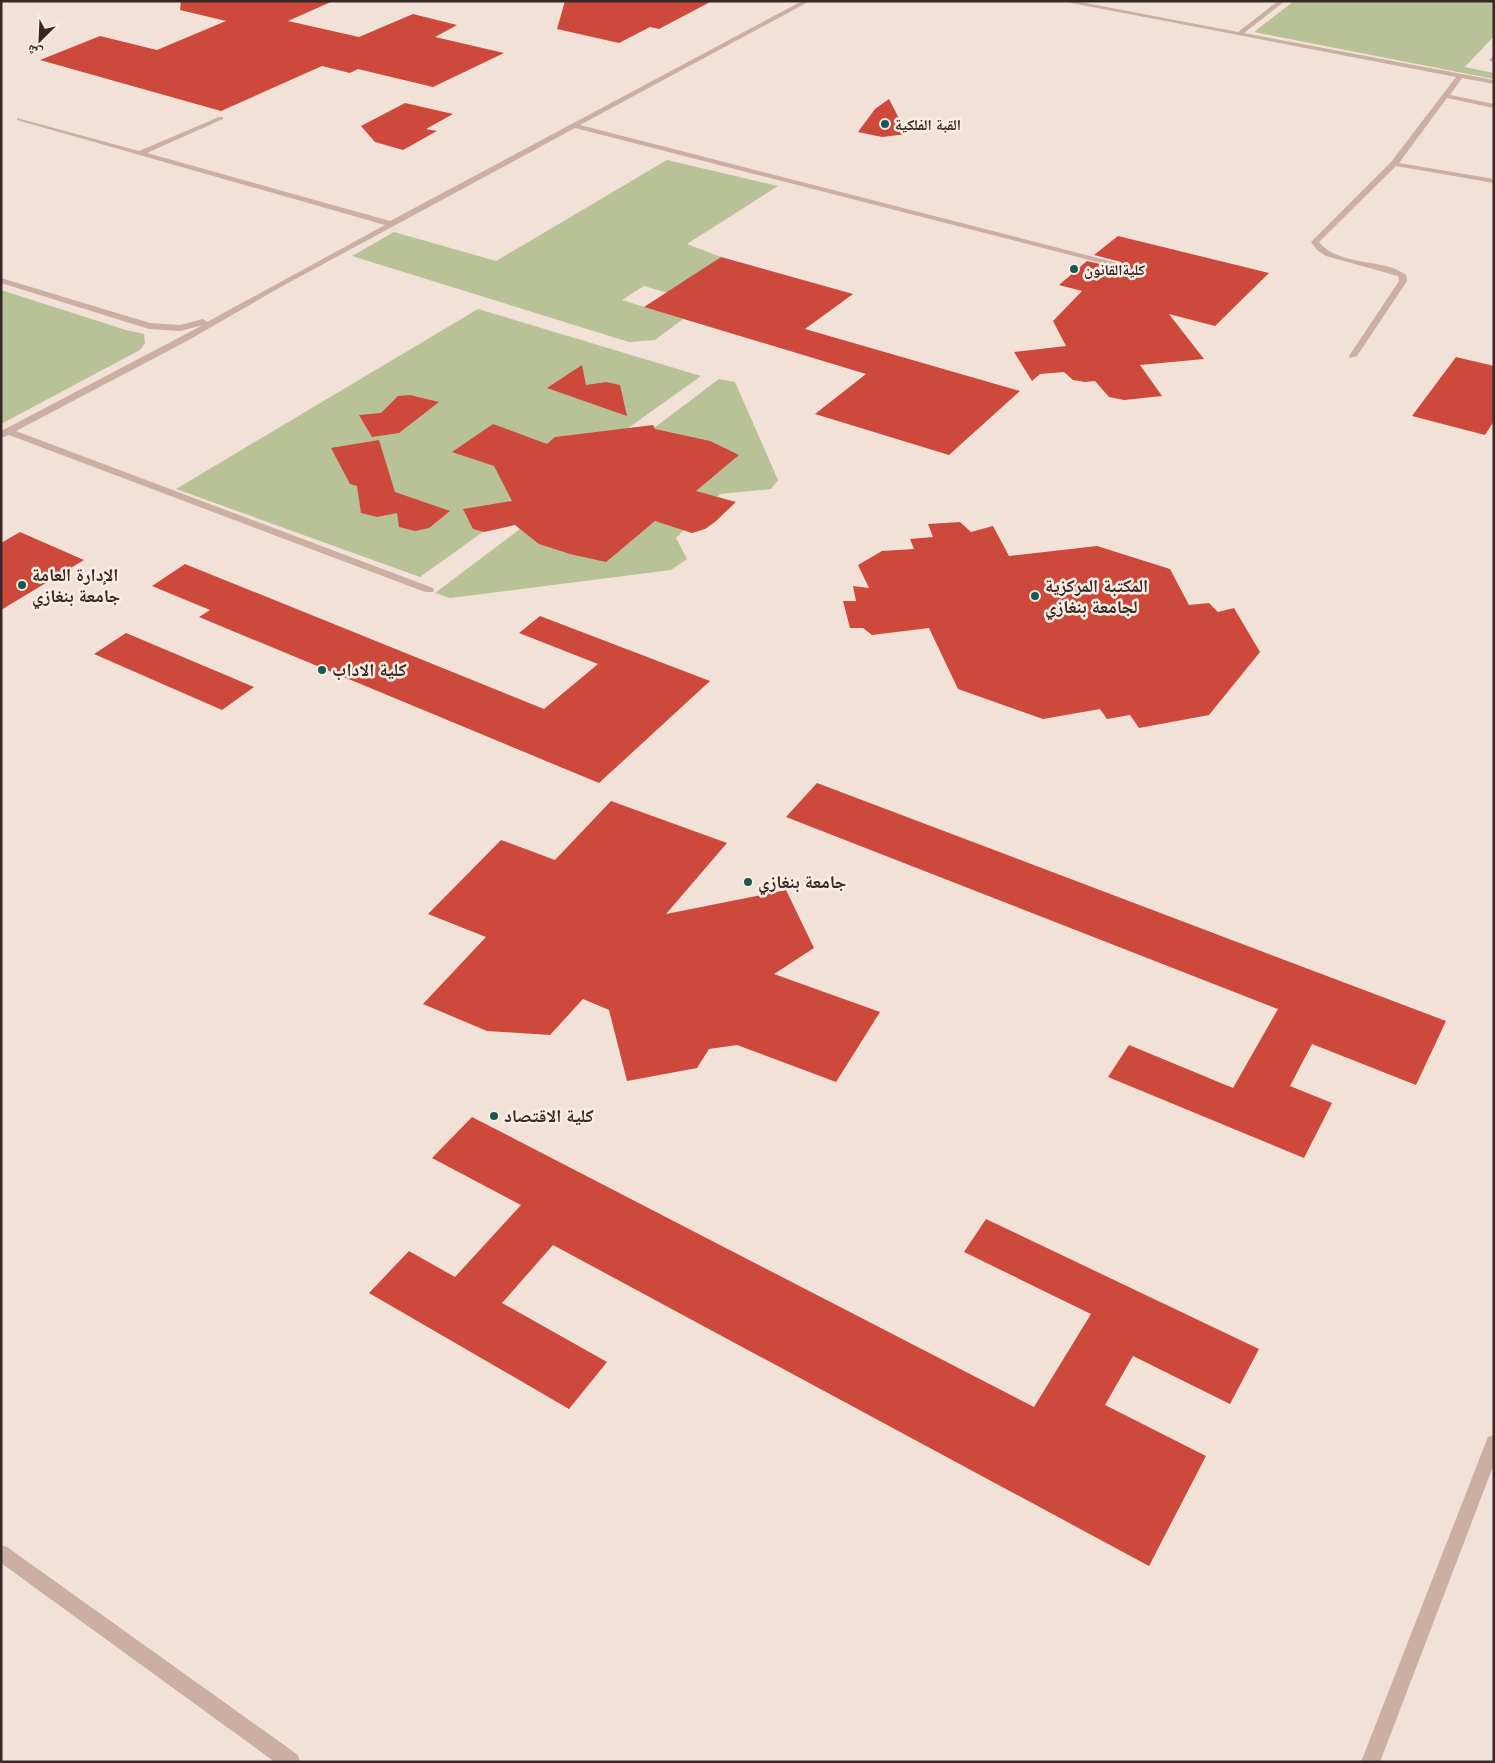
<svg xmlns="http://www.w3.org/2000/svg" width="1495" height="1763" font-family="Helvetica,'Noto Naskh Arabic',sans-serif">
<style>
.green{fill:#b9c196}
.building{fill:#cc493b}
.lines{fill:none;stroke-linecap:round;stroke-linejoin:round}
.service{fill:#caafa2;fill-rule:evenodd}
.poi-dot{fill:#195853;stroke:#faece3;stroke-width:2}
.labels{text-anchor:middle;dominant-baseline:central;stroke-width:5;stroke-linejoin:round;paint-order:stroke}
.far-poi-label{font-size:15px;font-weight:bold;fill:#352825;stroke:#faece3;text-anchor:start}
.poi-label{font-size:18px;font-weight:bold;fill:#352825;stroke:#faece3;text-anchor:start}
</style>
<rect width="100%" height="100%" fill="#f2e1d7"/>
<path class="green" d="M1294,1h200v35l-29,31 29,6v6l-240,-47z
M667,160l111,26 -91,58 34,13 -24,16 -5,27 -48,-14 -22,14 61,19 -28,21 -26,2 -277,-86 42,-24 102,29z
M1,290l125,40 18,4 1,9 -5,7 -139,74z
M478,309l223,67 -281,201 -244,-88z
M719,379l16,3 43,98 -7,9 -51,5 -44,44 11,21 -16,11 -221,28 -15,-5z"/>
<path class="building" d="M181,1h152l-45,20 71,16 54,-23 44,11 -22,12 69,16 -71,34 -75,-18 -8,4 -28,-7 -101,45 -181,-51 60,-24 57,14 69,-29 -46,-11z
M565,1h147l-53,28 -9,-2 -31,16 -62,-14z
M889,99l18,35 -25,3 -24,-5 17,-23z
M405,103l48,11 -27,15 11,2 -34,19 -28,-8 -14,-16z
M1118,236l151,37 -54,53 -46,-12 35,45 -64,6 22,31 -38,4 -15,-3 -14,-16 -10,1 -12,-2 -9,-8 -24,2 -8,7 -18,-29 52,-6 -13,-25 29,-30 -23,-6 28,-24 35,8 -1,-7 -27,-7z
M721,257l132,37 -48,35 215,62 -71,64 -134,-41 51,-40 -222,-67z
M1456,357l38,9v55l-9,14 -73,-19z
M582,365l4,20 20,-3 14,3 7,31 -80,-28z
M410,395l29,7 -40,31 -27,4 -13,-22 22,-2 17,-17z
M493,424l54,20 8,-7 98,-12 2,4 55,12 29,14 -43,36 40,11 -21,20 -10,7 -13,4 -37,-12 -49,41 -36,-8 -31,-10 -24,-19 -31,7 -11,-3 -10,-20 49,-8 -18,-35 -42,-14z
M379,440l16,52 55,19 -21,17 -14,3 -16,-4 -2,-14 -20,4 -16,-4 -4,-27 -7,-2 -19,-36z
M960,522l11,10 22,-6 16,30 88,-10 73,23 19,36 20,-2 9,9 16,-4 26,44 -51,63 -70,13 -9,-13 -23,4 -7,-10 -57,10 -85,-30 -29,-61 -57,7 -9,-7h-13l-7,-27h13l-3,-15 16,2 -11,-23 24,-14 32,-2 -4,-10 23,-2 -5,-13z
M20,532l64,28 -83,50v-67z
M185,564l359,145 54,-45 -79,-31 21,-17 170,65 -111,102 -400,-166 11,-7 -58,-24z
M126,633l128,54 -32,23 -128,-56z
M817,783l629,238 -30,64 -104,-41 -22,42 42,17 -28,55 -196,-81 21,-32 104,43 45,-79 -492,-192z
M611,801l116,42 -61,71 120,-24 28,58 -40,26 106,38 -44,70 -99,-37 -28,4 -12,19 -70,13 -18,-71 -26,-11 -33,36 -63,-4 -64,-27 63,-67 -58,-23 73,-74 54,20z
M472,1117l562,290 57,-93 -127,-62 22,-33 273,130 -29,55 -97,-48 -28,49 101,51 -57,110 -596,-321 -51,58 105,59 -38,47 -200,-116 40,-42 46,26 66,-72 -89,-47z"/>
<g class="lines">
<path class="service" d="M802,1h8l-230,124 541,139v4l-546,-140 -296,160 -92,53 -171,90 417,157 1,2 -1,2h-8l-416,-157 -8,3v-7l4,-2 198,-104 -23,6 -31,-2 -148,-46v-5l149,45 30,2 23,-6 4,3 178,-97 -368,-105v-2l122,33 80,-34h4v2l-76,34 243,68z
M1061,1h14l163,31 40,-31h7l-41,32 250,47v4l-32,-6 -12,17 44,9v4l-47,-10 -48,65 95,16v4l-98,-17 -77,76c20,25 66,16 87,33l1,6 -50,75 -7,2 -1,-2 50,-75 -1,-5 -72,-20 -9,-6 -6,-8 80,-80 65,-85z
M1494,55v8l-5,-3z
M1494,1435v29l-114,298h-19l125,-320 2,-5z
M1,1545l6,2 291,208 2,7h-25l-274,-199z"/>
</g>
<g class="poi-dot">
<circle cx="885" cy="124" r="5"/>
<circle cx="1074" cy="269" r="5"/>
<circle cx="22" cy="585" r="5"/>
<circle cx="1035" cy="596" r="5"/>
<circle cx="322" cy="670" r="5"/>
<circle cx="748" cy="882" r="5"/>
<circle cx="494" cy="1116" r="5"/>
</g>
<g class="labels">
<g class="far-poi-label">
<text x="895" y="124">القبة الفلكية</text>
<text x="1084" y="269">كليةالقانون</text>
</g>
<g class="poi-label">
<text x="32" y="575">الإدارة العامة<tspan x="32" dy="21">جامعة بنغازي</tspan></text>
<text x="1045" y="586">المكتبة المركزية<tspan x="1045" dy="21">لجامعة بنغازي</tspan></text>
<text x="332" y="670">كلية الاداب</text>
<text x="758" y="882">جامعة بنغازي</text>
<text x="504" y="1116">كلية الاقتصاد</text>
</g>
</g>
<rect width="1495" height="1763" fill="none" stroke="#352825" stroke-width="5"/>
<g transform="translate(40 40) rotate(204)" stroke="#faece3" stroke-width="4" paint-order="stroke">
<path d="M0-4L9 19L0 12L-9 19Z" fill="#352825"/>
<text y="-8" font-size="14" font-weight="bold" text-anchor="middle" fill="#352825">ش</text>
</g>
</svg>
